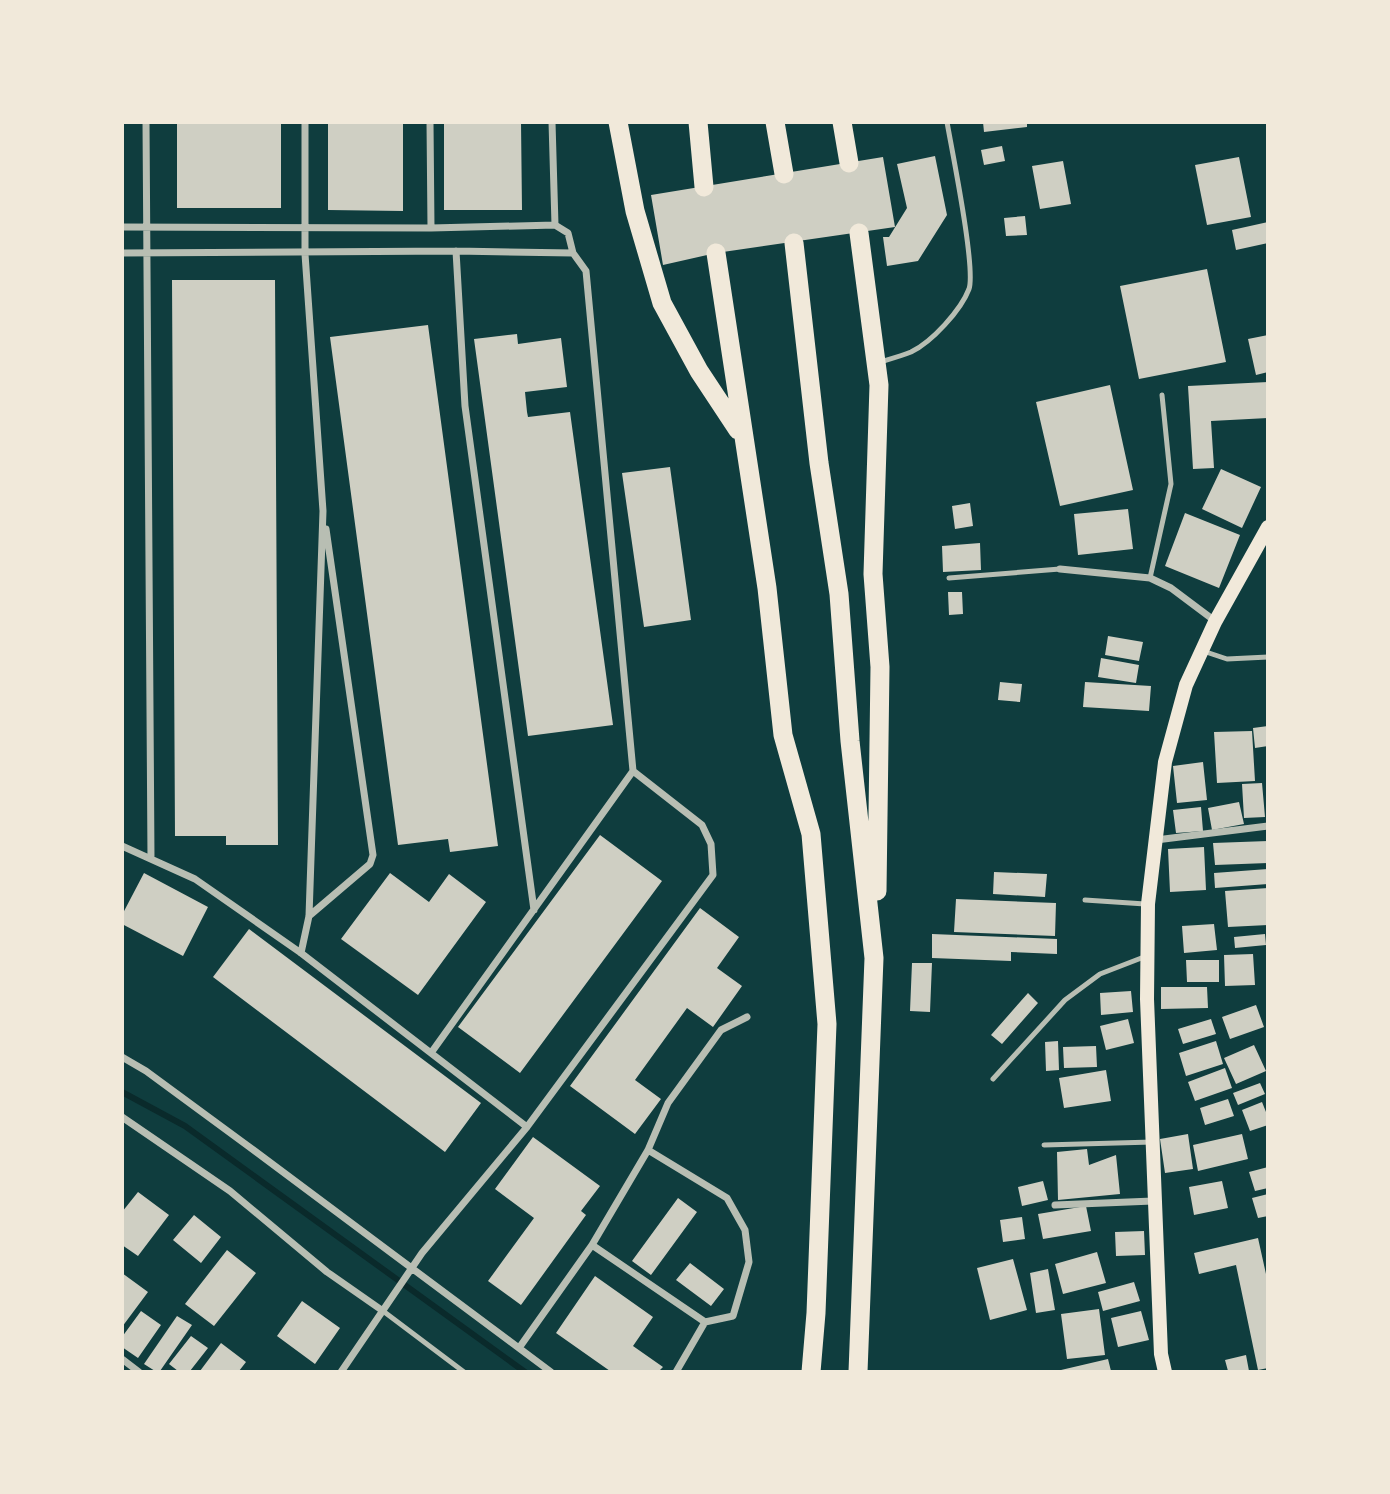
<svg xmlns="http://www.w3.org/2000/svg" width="1390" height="1494" font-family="'PT Sans',sans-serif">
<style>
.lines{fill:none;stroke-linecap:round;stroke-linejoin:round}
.stream{stroke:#0a2a2b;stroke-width:6}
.building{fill:#cfcfc3}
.service{stroke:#b8beb3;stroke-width:5}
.minor{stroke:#b8beb3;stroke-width:7}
.secondary{stroke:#f1e9da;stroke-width:14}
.motorway{stroke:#f1e9da;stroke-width:19}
</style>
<rect width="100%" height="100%" fill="#0f3d3e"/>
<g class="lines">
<path class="stream" d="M122,1092l63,34 340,246"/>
</g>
<path class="building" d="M177,122h104v86h-104z
M328,122h75v89l-75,-1z
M444,122h77l1,88h-78z
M983,122h44v5l-43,5z
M1002,146l3,15 -21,4 -3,-15z
M935,156l12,59 -29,46 -31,5 -4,-29h6l18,-29 -10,-44z
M883,157l12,70 -179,26 -53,12 -12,-70z
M1239,157l12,60 -44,8 -12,-60z
M1063,161l8,43 -31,5 -8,-43z
M1025,216l2,19 -21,1 -2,-18z
M1268,222v21l-32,7 -4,-20z
M1207,269l19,93 -87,17 -19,-93z
M172,280h103l3,565h-52v-9h-51z
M428,325l70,521 -48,6 -2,-13 -50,6 -68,-508z
M517,334l1,10 43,-6 6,49 -42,5 2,20 1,5 42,-5 43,313 -85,11 -54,-397z
M1268,335v37l-12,3 -8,-36z
M1268,382v36l-57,3 3,47 -21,1 -5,-83z
M1110,385l23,105 -73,16 -24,-104z
M670,467l21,153 -47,7 -22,-154z
M1221,469l40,18 -19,41 -40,-19z
M970,503l3,23 -18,3 -3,-23z
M1128,509l5,40 -55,6 -4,-41z
M1185,513l55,22 -21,53 -54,-22z
M980,543l1,27 -38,2 -1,-26z
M948,592h14l1,22 -14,1z
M1108,636l35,6 -4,19 -34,-6z
M1101,658l38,7 -3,18 -38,-6z
M1000,682l22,2 -2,18 -22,-2z
M1085,682l66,4 -2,25 -66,-4z
M1268,726v20l-13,2 -2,-20z
M1252,731l3,50 -38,2 -3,-51z
M1203,762l4,38 -30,3 -4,-37z
M1262,783l3,34 -21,1 -2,-34z
M1239,802l5,22 -32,6 -4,-22z
M1201,807l2,24 -27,2 -3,-23z
M600,835l62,46 -142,192 -62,-46z
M1268,841v22l-53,2 -2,-22z
M1204,847l2,43 -36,2 -2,-43z
M1268,869v15l-53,4 -1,-15z
M994,872l53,2 -2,23 -52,-3z
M144,873l64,34 -25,49 -61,-32v-9z
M390,873l39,29 20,-28 37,28 -68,93 -77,-56z
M1268,888v37l-40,2 -3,-36z
M956,899l100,4 -1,33 -101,-4z
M700,908l39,29 -22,31 25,18 -29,41 -26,-19 -52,72 26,19 -26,35 -65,-48z
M1214,924l3,26 -33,3 -2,-27z
M249,929l232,174 -36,49 -232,-175z
M932,934l125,5v15l-46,-2v9l-79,-3z
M1265,934l1,11 -31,3 -1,-11z
M1253,954l2,31 -30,1 -1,-31z
M1186,960h33v22h-32z
M912,963h20l-2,49 -20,-1z
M1161,987h46l1,21 -47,1z
M1131,991l2,21 -32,3 -1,-22z
M1028,993l10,10 -36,41 -11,-9z
M1256,1005l8,22 -34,12 -8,-22z
M1128,1019l6,24 -28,7 -6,-24z
M1211,1019l5,15 -33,10 -5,-15z
M1058,1041l1,29 -13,1 -1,-29z
M1216,1041l7,23 -37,12 -7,-23z
M1254,1045l12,26 -30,13 -12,-26z
M1096,1046l1,21 -33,1 -1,-21z
M1225,1068l7,20 -37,13 -7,-19z
M1106,1070l5,31 -47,7 -5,-30z
M1260,1083l5,11 -27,11 -5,-12z
M1228,1099l6,17 -29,9 -5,-17z
M1262,1102l6,15v8l-18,6 -8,-21z
M1188,1134l5,35 -28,4 -5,-34z
M1242,1134l6,25 -50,12 -5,-26z
M533,1137l67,49 -19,25 5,4 -65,90 -33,-24 46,-63 -39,-29z
M1087,1149l2,16 27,-10 4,39 -62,6 -1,-48z
M1268,1167v21l-13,3 -6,-19z
M1043,1181l5,19 -26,6 -4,-19z
M1222,1181l6,27 -34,7 -5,-28z
M138,1192l31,23 -31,41 -16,-11v-33z
M1268,1194v22l-10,2 -6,-20z
M678,1198l19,14 -46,63 -19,-14z
M1086,1206l5,25 -48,8 -5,-25z
M194,1215l27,22 -20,26 -28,-23z
M1022,1217l3,22 -22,3 -3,-22z
M1144,1231l1,24 -29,1 -1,-24z
M1258,1238l10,45v85l-10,2 -22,-105 -37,9 -5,-21z
M227,1250l29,23 -42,53 -29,-22z
M1097,1252l9,31 -43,11 -8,-30z
M1013,1259l14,51 -37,10 -13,-52z
M690,1263l34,26 -13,17 -35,-26z
M1048,1269l7,41 -19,3 -6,-40z
M122,1273l26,19 -26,35z
M595,1276l58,41 -20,29 30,21 -4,4h-49l-54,-38z
M1134,1282l6,19 -37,10 -5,-19z
M302,1301l38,27 -25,36 -38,-28z
M1099,1309l6,46 -38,4 -6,-45z
M141,1311l20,14 -23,33 -16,-11v-10z
M1141,1311l8,29 -31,7 -7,-29z
M177,1316l15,9 -32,46h-5l-11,-7z
M191,1336l17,12 -18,23h-12l-9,-7z
M221,1343l25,19 -7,9h-39z
M1246,1355l3,16h-21l-3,-11z
M1108,1359l3,12h-50v-1z"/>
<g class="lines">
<path class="service" d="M880,362c10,-3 21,-6 31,-10 21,-10 50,-42 58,-63 7,-21 -17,-138 -22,-167
M949,578l111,-9
M1150,578l21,-94 -9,-89
M1203,651l24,8 41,-2
M1085,900l60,4
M993,1079l72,-79 35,-26 44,-17
M1044,1145l109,-3
M383,1311l81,61"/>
<path class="minor" d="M146,122l5,736
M430,122l1,106
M552,122l3,103
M122,227l309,1 124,-3 13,8 5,20
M456,251l9,155 69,504
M122,253l334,-2 117,2
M1060,569l90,9 21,10 44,33
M1156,840l112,-14
M122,846l73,33 106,74 226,174
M309,916l61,-52 3,-9 -47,-326
M301,953l8,-37 14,-405 -18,-257v-132
M431,1053l202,-282 -47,-500 -13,-18
M122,1057l24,14 102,75 303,226
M122,1117l108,74 97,81 56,39
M648,1150l79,48 18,32 4,32 -16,54 -28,6 -113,-77 56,-95 20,-47 53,-73 26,-13
M1055,1205l98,-4
M519,1348l73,-103
M122,1359l17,13
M341,1372l81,-119 105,-126 186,-252 -2,-31 -9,-19 -69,-54
M676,1372l29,-50"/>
<path class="secondary" d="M1165,1372l-4,-18 -14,-355 1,-95 17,-142 21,-77 29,-63 53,-95"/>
<path class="motorway" d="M618,122l17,89 27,92 37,68 39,59
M698,122l6,65
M775,122l9,52
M842,122l7,41
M859,233l20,152 -6,189 7,93 -3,224
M794,243l25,220 20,131 11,147 24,217 -16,414
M716,253l51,335 16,147 28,99 16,190 -11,289 -5,59"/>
</g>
<rect width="1390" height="1494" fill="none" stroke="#f1e9da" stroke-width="248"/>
</svg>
